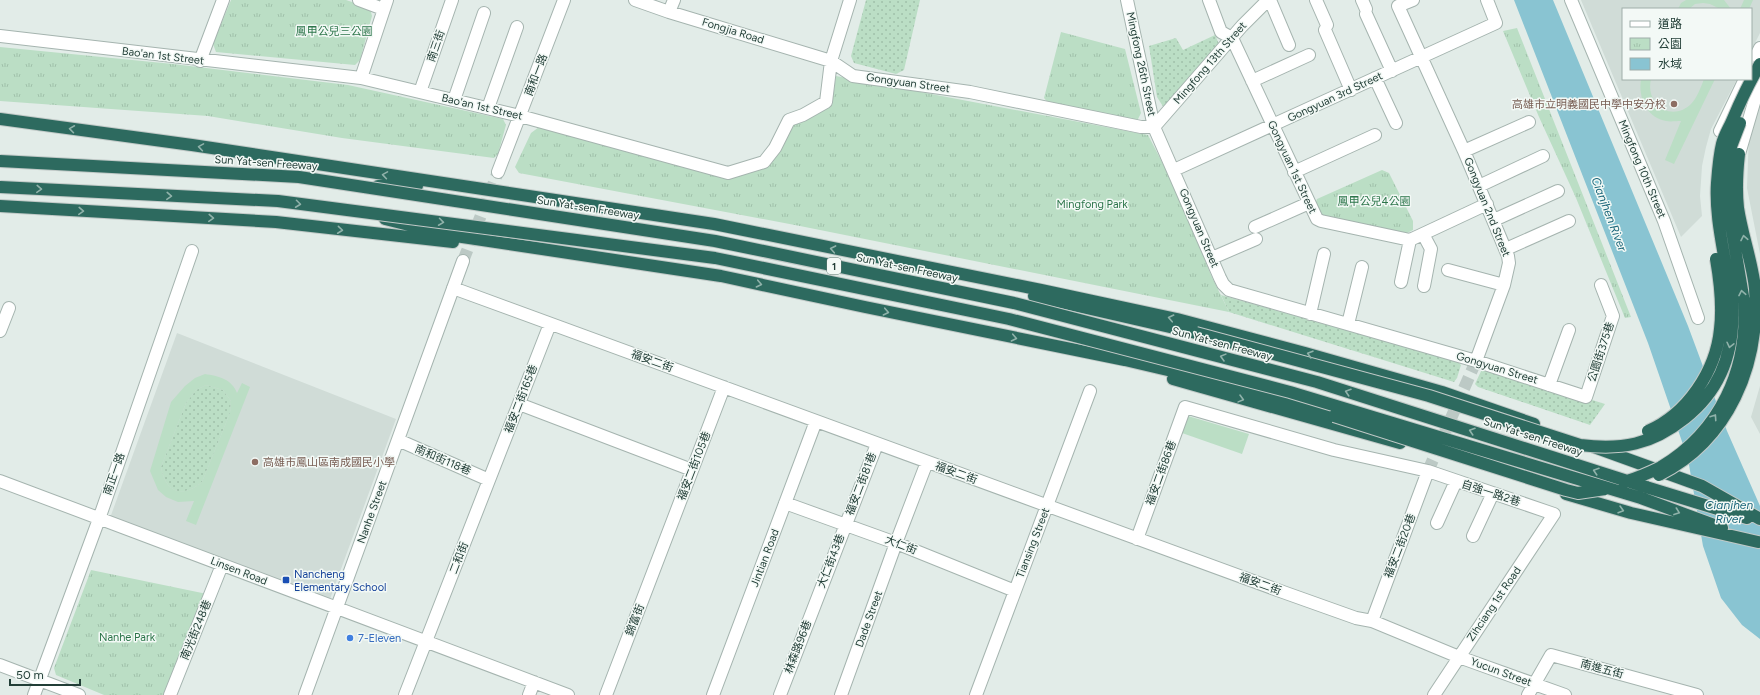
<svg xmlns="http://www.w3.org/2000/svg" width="1760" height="695" font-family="Figtree,'Noto Sans TC',sans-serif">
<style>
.built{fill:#d0dcd7}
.grass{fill:url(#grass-dots)}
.park{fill:url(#park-tufts)}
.garden{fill:#bbdec5;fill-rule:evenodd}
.water{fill:#89c4d2}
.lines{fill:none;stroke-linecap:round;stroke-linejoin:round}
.minor-tunnel{stroke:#bcc9c5;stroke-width:12;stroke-dasharray:12 6;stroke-linecap:butt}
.minor-casing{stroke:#a5b4af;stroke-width:14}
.highway-casing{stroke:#c1c9c7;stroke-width:14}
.minor{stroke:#fff;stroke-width:12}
.highway{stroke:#2d6a5f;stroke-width:12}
.highway-bridge-casing{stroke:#c1c9c7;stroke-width:14;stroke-linecap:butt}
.highway-bridge{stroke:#2d6a5f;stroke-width:12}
.oneway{stroke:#90b2aa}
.education-dot{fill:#8d6e63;stroke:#f3f9f6;stroke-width:1.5}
.transit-dot{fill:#1a4fb4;stroke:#f3f9f6;stroke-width:1.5}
.shop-dot{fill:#3f7fe0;stroke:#f3f9f6;stroke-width:1.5}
.labels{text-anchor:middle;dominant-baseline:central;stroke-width:3;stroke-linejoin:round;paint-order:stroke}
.shield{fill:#f3f9f6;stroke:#617670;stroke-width:1}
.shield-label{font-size:10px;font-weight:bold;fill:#223e37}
.park-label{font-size:11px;fill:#2c754a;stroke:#f3f9f6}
.street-label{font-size:11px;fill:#223e37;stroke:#f3f9f6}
.education-label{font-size:11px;fill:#785e54;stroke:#f3f9f6;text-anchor:end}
.transit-label{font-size:11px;fill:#164399;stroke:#f3f9f6;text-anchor:start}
.shop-label{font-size:11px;fill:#366cbe;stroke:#f3f9f6;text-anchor:start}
.water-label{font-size:12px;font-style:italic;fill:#1b677a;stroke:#f3f9f6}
</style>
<defs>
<pattern id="grass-dots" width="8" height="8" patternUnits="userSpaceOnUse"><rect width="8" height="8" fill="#bbdec5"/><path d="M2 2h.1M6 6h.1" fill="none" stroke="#a0c0aa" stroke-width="1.8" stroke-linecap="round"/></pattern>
<pattern id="park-tufts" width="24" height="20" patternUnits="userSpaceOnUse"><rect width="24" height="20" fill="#bbdec5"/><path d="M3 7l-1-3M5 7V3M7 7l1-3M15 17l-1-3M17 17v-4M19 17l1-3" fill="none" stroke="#a0c0aa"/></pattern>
</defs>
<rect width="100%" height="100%" fill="#e2ece8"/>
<path class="built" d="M1581,0h179v33l-9,18v-42h-128v70h114l-26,50 -5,18 -4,19 -2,30 2,20 -21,21z
M1760,102v152l-13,-66 2,-54z
M177,333l219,86 -66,180 -220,-81z
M1760,386v48l-9,-17z"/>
<path class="grass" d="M866,0h54l-16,70 -8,4 -42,-11 -3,-7z
M1215,35l4,9 -55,64 -7,-11 -8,-51 27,-8 7,12z
M1221,295l237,67 3,3 -4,13 -3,4 -225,-70z
M1483,367h4l118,37 -15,21 -112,-38 -3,-3z
M206,385l17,5 8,11 -1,12 -28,69c-20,17 -37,10 -41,-15l25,-64 10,-13z"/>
<path class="park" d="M231,0h115l24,8 2,8 -12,44 -5,5 -139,-13 -3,-8z
M1517,28l114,289 -6,1 -49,-120 -37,-81 -36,-86z
M1061,32l64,17 16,64 -5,10 -86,-18 -6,-7z
M0,47l173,17 175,21 155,34 3,6 -8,29 -4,4 -152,-20 -134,-22 -208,-15z
M836,76l312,59 28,54 35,86 18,37 -429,-86 -281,-53 -4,-6 16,-34 8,-6 200,49 28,-13 23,-37 42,-21z
M1382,170l7,3 24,48v9l-10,5 -78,-19 -7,-5 -3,-7 2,-5z
M91,570l116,24 -39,101h-64l-48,-20 -2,-7z"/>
<path class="garden" d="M1686,0h38l7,9h-11l-10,-5 -7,-1 -8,1 -6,5h-11l3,-6z
M1744,0h9l-4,9h-9z
M1641,79h10c-6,25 20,44 40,25 6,-6 10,-17 13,-25h11l-41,85 -9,-4 16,-39c-4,0 -11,1 -15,0 -20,-4 -28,-24 -25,-42z
M205,374c13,2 27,5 32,19l5,-10 8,4 -54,138 -10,-4 8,-20 -16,1 -12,-5 -8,-7 -8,-19 21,-69 14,-16 10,-8zM206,385l17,5 8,11 -1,12 -28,69c-20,17 -37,10 -41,-15l25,-64 10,-13z
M1188,416l61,18 -7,20 -60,-21z"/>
<path class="water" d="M1514,0h39l135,326 39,105 33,75v133l-18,-14 -21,-27 -18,-52 -15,-87 -40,-116z"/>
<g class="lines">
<path class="minor-tunnel" d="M463,261l35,-89
M1428,471l48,-110"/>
<defs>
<path id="minor" d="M359,0l24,9
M635,0l34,12 162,49 22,15 117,16 171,35h13l66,151 3,6 6,6 247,71 110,36 27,-81 -12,-31
M1127,0l27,127
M1209,0l12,32 11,6 85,181 4,2 89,19 77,-36
M1270,0l19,45
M1316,0l11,25
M1362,0l4,9
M1413,0l-15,6 66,145 44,105 1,7 -5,22 -28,76
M1571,0l93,221 34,97
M669,12l5,-12
M1366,14l26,57
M1325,30l26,60
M0,36l361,42 159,38 208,57 36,-11 11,-14 14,-28 14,-5 23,-13 5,-41 19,-61
M200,61l23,-61
M1751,66l9,-18
M361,78l26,-78
M1375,78l21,45
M1252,81l57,-26
M420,92l32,-92
M454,100l30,-87
M488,108l29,-81
M1154,127l88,-101 26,-26
M1720,131l25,-52
M1464,151l65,-29
M1739,154l21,-72
M1174,170l322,-147 -9,-23
M498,172l66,-172
M1294,172l81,-37
M1479,186l64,-30
M1494,220l64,-29
M1255,227l54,-24
M1423,234l8,15 -7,37
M1506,249l63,-28
M1212,258l44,-19
M1448,270l56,15
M1401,282l9,-42
M453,288l830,304 73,26 16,3 87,36 106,38
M1310,314l14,-60
M1348,324l14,-57
M0,331l9,-23
M1549,385l20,-55
M519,404l173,66
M398,440l91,40
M0,481l568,214
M785,503l111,40 119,48
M1437,523l19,-42
M1473,536l20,-43
M1137,539l48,-132 149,43 94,21 126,43 -120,181
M1372,621l56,-150
M0,665l79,30
M34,695l65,-176 93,-268
M170,695l52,-130
M305,695l158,-434
M405,695l145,-371
M529,695l5,-13
M606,695l118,-308
M713,695l103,-274
M780,695l97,-251
M841,695l55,-152 31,-81
M976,695l114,-304
M1528,695l23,-40 146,40"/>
<path id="highway" d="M0,119l192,26 522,79 327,66 136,29 128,34 137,39 92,32
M378,186h39
M0,206l276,16 177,20
M385,219l64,16 272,41 144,31 260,53 115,27 94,29
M1034,296l162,37
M1173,379l227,64
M1594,447l108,39 58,33
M1646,487l101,31
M1566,494l65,19 127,29
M1641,498l81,30"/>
</defs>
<use href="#minor" class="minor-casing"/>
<use href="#highway" class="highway-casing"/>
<use href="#minor" class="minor"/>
<use href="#highway" class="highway"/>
<defs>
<path id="highway-bridge" d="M0,161l299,16 416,64 299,62 303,79 329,105
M0,187l278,14 437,57 294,61 281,73 351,106
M1196,333l233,63 151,49c42,5 71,0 105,-27 37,-29 50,-69 47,-115 0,-10 -3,-20 -5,-30 -5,-30 -12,-60 -10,-90 1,-13 2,-27 5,-39 2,-8 7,-16 10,-23 8,-19 17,-38 28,-57
M1334,416l232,74 12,3 27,-4
M1648,431c39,-17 68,-60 72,-102 3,-24 0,-47 -4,-70
M1659,475c70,-35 101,-110 96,-187 -3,-27 -13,-53 -17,-80 -2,-18 -1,-36 1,-54
M1624,482c13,-4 25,-9 37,-15 59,-35 88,-98 83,-165l-19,-113 1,-23 4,-17 10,-26"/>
</defs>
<use href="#highway-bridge" class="highway-bridge-casing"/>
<use href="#highway-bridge" class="highway-bridge"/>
</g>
<defs><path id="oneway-chevron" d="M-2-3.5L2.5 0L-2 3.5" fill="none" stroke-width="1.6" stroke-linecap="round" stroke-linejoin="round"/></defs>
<g class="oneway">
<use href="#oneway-chevron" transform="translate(72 129) rotate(-172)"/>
<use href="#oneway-chevron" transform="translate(201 147) rotate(-171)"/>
<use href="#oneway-chevron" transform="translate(385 175) rotate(-171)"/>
<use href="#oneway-chevron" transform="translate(39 189) rotate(3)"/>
<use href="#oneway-chevron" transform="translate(169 196) rotate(3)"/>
<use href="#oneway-chevron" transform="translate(298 204) rotate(7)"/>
<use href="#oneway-chevron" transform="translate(81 211) rotate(3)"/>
<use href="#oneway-chevron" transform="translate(211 218) rotate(3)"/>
<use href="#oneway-chevron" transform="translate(441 222) rotate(8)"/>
<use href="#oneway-chevron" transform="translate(340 230) rotate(6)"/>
<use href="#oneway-chevron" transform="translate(1744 238) rotate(-101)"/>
<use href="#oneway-chevron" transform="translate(833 249) rotate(-169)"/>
<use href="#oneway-chevron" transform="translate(759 284) rotate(12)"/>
<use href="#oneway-chevron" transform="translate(1742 293) rotate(-101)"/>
<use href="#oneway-chevron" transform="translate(886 312) rotate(12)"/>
<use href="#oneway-chevron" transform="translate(1171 318) rotate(-168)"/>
<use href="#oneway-chevron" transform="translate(1014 338) rotate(12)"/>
<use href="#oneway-chevron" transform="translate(1730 345) rotate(103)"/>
<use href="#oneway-chevron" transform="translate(1310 354) rotate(-164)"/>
<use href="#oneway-chevron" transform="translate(1223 357) rotate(-165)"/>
<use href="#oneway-chevron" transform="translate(1348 392) rotate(-162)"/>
<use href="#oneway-chevron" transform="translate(1241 399) rotate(15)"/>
<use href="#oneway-chevron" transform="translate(1714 417) rotate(-56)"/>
<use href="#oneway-chevron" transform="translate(1472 431) rotate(-162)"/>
<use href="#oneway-chevron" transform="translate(1596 471) rotate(-162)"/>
<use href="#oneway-chevron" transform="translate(1621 510) rotate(16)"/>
<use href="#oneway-chevron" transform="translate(1677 512) rotate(20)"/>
</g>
<g class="education-dot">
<circle cx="1674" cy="104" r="4"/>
<circle cx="255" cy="462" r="4"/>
</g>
<rect class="transit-dot" x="282" y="576" width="8" height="8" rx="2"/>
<circle class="shop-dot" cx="350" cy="638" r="4"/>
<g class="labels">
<rect class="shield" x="827" y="258" width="14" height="16" rx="3"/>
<g class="shield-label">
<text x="834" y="266">1</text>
</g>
<g class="park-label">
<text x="334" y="31">鳳甲公兒三公園</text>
<text x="1374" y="201">鳳甲公兒4公園</text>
<text x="1092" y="204">Mingfong Park</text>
<text x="127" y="637">Nanhe Park</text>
</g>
<g class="street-label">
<text transform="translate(733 31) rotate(17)">Fongjia Road</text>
<text transform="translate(436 46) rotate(-71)">南三街</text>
<text transform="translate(163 56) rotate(7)">Bao'an 1st Street</text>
<text transform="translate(1210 63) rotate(-49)">Mingfong 13th Street</text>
<text transform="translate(1141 64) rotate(78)">Mingfong 26th Street</text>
<text transform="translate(536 75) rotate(-69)">南和一路</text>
<text transform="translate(908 83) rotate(8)">Gongyuan Street</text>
<text transform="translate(1335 97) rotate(-25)">Gongyuan 3rd Street</text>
<text transform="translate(482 107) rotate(13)">Bao'an 1st Street</text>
<text transform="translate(266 163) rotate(4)">Sun Yat-sen Freeway</text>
<text transform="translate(1292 167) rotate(65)">Gongyuan 1st Street</text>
<text transform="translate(1642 169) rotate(67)">Mingfong 10th Street</text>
<text transform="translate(1487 207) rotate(68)">Gongyuan 2nd Street</text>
<text transform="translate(588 208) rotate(9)">Sun Yat-sen Freeway</text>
<text transform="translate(1199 228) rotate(67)">Gongyuan Street</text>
<text transform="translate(907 268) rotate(12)">Sun Yat-sen Freeway</text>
<text transform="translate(1222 344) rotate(15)">Sun Yat-sen Freeway</text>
<text transform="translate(1601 352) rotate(-72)">公園街375巷</text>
<text transform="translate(652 361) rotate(20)">福安二街</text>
<text transform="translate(1497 368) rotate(17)">Gongyuan Street</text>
<text transform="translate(521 399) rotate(-69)">福安二街165巷</text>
<text transform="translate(1533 437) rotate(18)">Sun Yat-sen Freeway</text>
<text transform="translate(443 460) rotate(23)">南和街118巷</text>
<text transform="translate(694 466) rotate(-69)">福安二街105巷</text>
<text transform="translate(956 473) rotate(20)">福安二街</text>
<text transform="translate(1161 473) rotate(-70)">福安二街86巷</text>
<text transform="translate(114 474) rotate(-71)">南正一路</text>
<text transform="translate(861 484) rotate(-69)">福安二街81巷</text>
<text transform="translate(1491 493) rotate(18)">自強一路2巷</text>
<text transform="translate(372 512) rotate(-70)">Nanhe Street</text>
<text transform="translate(1033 543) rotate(-69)">Tiansing Street</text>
<text transform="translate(901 545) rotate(21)">大仁街</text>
<text transform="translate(1400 546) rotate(-69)">福安二街20巷</text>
<text transform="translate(459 558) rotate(-69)">二和街</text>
<text transform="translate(765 558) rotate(-69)">Jintian Road</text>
<text transform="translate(831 561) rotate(-69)">大仁街43巷</text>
<text transform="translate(239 571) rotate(21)">Linsen Road</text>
<text transform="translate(1260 584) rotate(20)">福安二街</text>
<text transform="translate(1494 604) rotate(-56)">Zihciang 1st Road</text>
<text transform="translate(869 619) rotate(-70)">Dade Street</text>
<text transform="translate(635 620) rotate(-69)">錦富街</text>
<text transform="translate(196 630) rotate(-68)">南光街248巷</text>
<text transform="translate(798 647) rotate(-69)">林森路96巷</text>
<text transform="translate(1602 669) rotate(15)">南進五街</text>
<text transform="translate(1501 672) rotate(20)">Yucun Street</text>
</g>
<g class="education-label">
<text x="1666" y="104">高雄市立明義國民中學中安分校</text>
<text x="263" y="462" text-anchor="start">高雄市鳳山區南成國民小學</text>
</g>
<g class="transit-label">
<text x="294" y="574">Nancheng<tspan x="294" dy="13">Elementary School</tspan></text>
</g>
<g class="shop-label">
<text x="358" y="638">7-Eleven</text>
</g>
<g class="water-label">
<text transform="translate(1609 214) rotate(69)">Cianjhen River</text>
<text x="1729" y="505">Cianjhen<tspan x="1729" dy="14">River</tspan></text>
</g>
</g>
<rect x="1622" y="8" width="130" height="72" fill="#f3f9f6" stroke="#9faeaa"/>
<rect x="1630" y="21" width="20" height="6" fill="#ffffff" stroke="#9faeaa"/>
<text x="1658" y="28" font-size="12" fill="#223e37">道路</text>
<rect x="1630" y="38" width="20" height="12" fill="url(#park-tufts)" stroke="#9faeaa"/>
<text x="1658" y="48" font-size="12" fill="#223e37">公園</text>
<rect x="1630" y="58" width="20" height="12" fill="#89c4d2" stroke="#9faeaa"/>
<text x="1658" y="68" font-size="12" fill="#223e37">水域</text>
<path d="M10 679v6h70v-6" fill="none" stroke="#223e37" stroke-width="2"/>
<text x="16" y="679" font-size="12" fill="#223e37" stroke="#f3f9f6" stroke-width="3" paint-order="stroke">50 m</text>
</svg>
